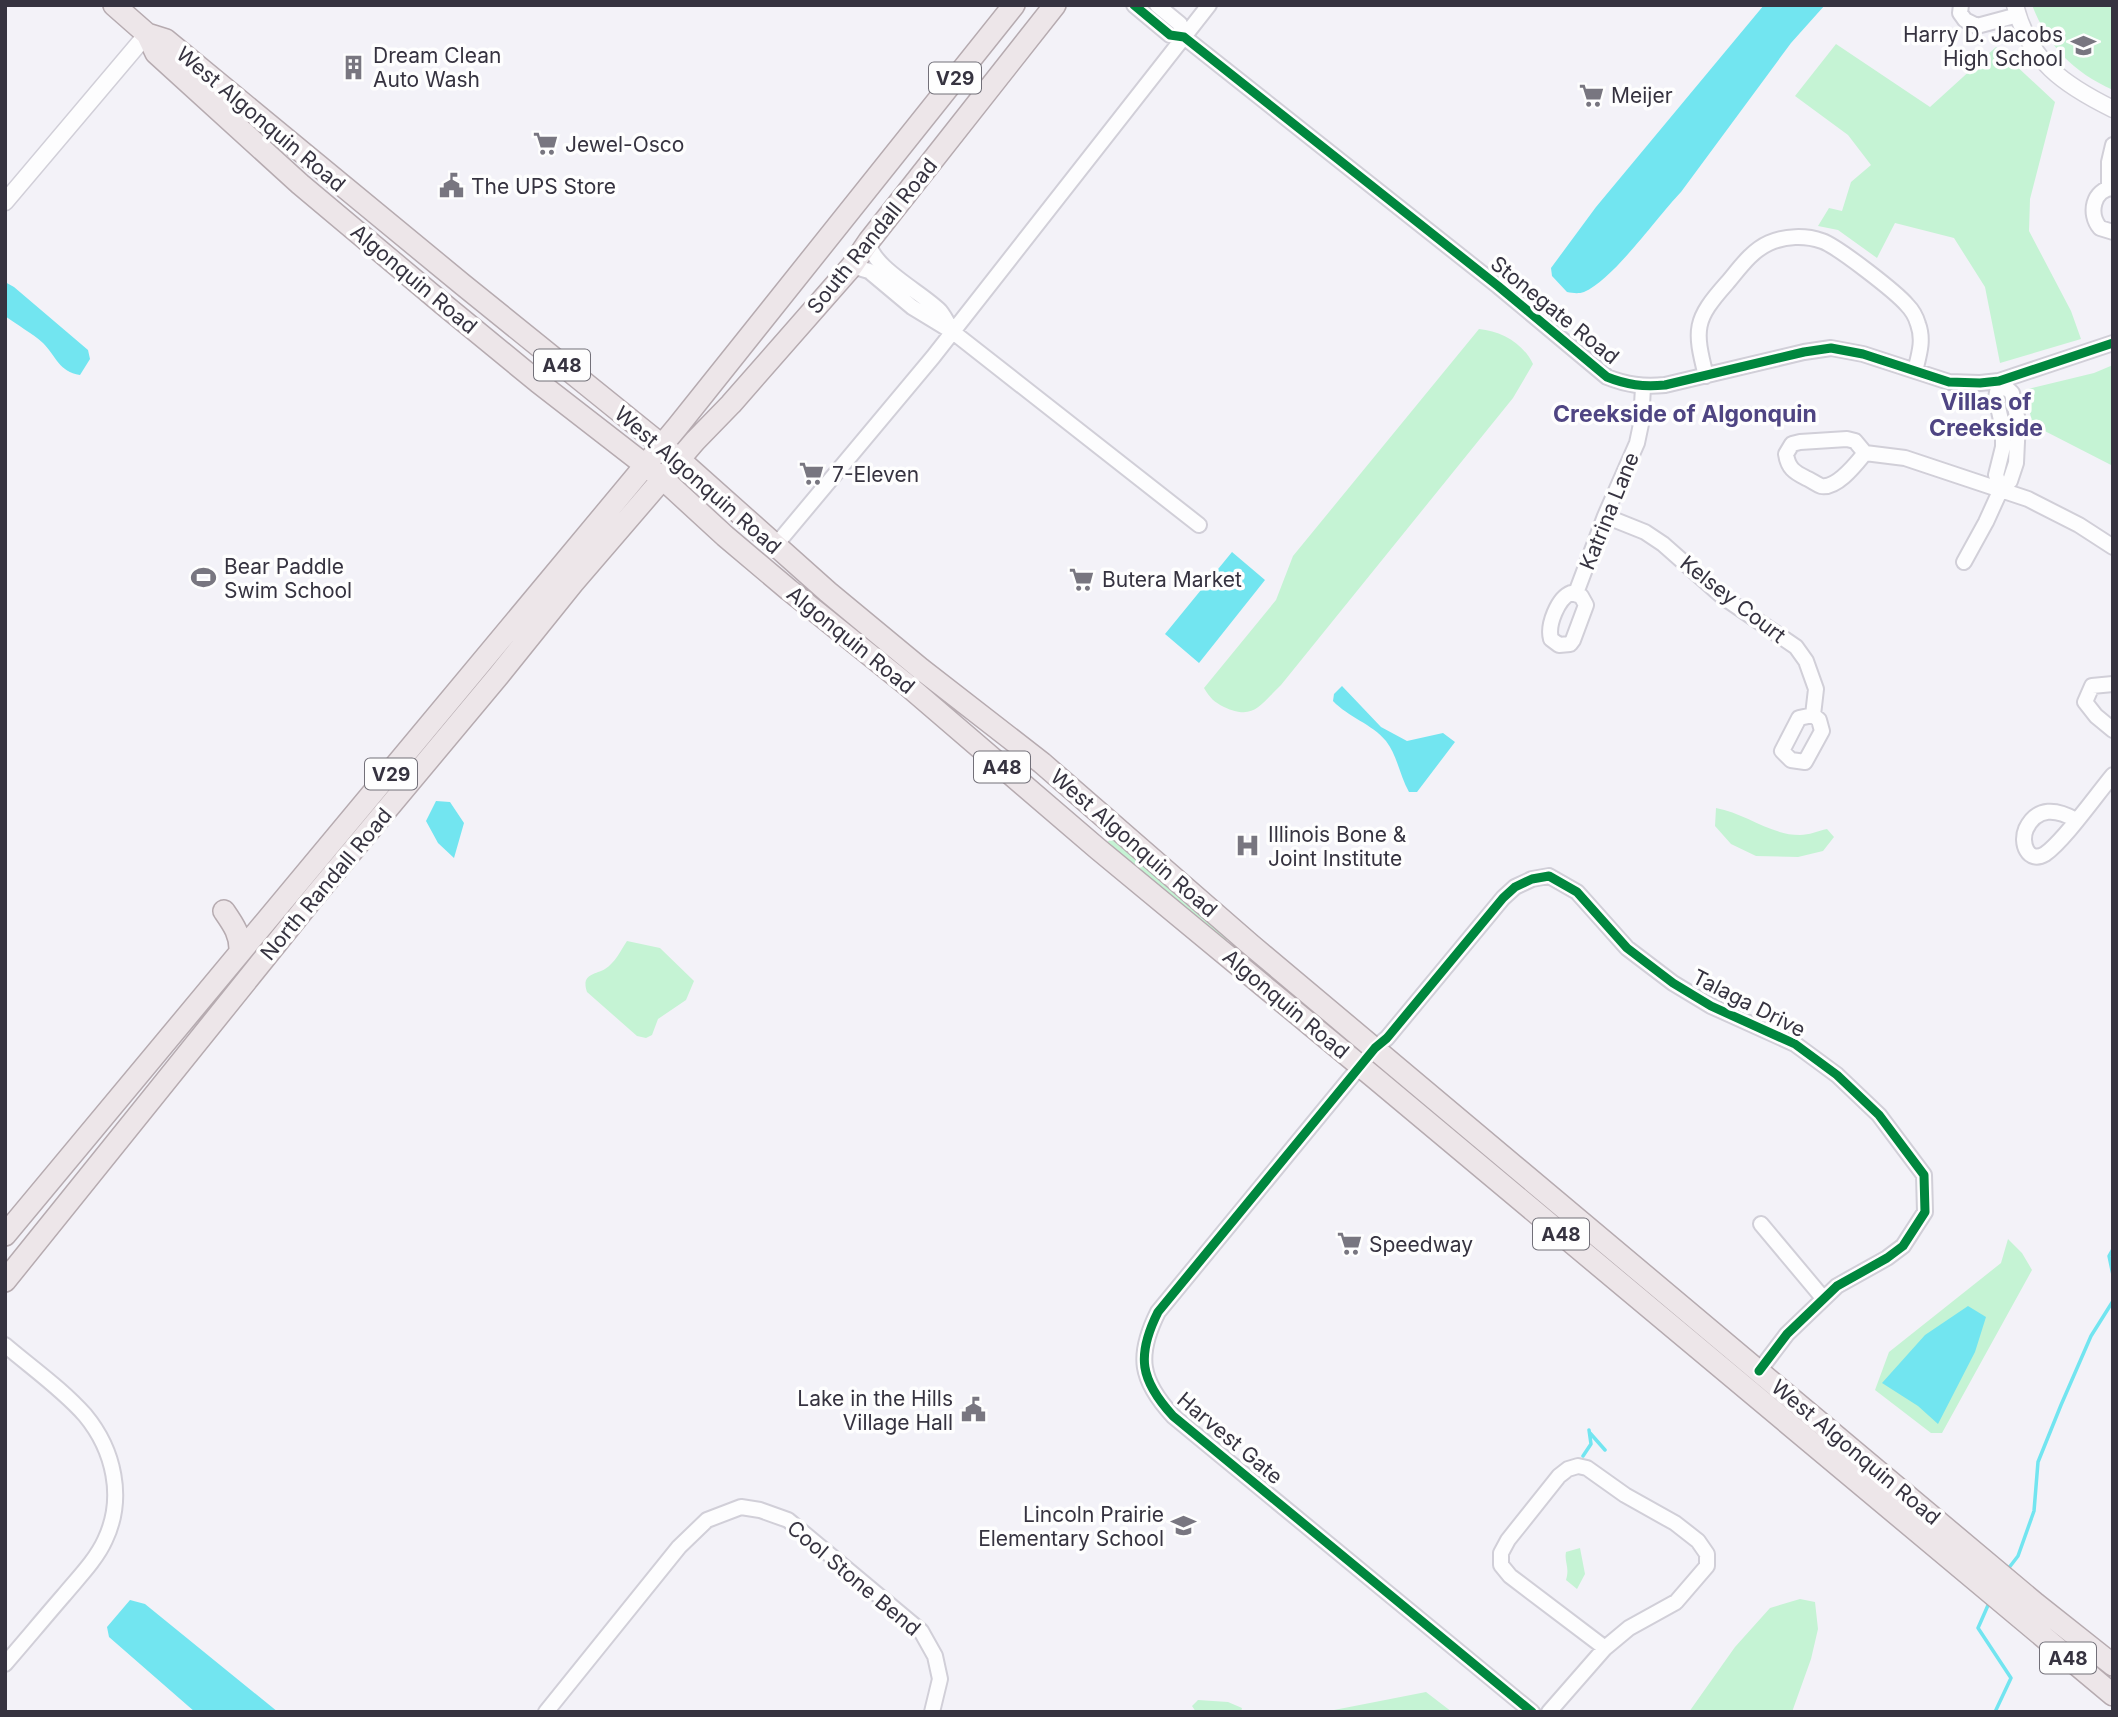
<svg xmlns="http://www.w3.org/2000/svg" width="2118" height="1717" font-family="Inter,sans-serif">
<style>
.green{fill:#c5f3d4}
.water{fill:#72e5f0}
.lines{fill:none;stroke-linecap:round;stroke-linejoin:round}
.stream{stroke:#72e5f0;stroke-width:3.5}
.minor-casing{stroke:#d1cfd8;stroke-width:18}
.tertiary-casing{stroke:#d1cfd8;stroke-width:19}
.primary-casing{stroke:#b6abb0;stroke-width:24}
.minor{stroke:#fdfdfe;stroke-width:14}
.tertiary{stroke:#fdfdfe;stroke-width:16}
.primary{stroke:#ede6e9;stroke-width:21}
.cycleway-casing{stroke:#fefefe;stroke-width:13}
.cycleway{stroke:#00873e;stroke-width:9}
.labels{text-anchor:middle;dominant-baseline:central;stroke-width:7;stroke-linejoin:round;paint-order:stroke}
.shield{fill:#fefefe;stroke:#727079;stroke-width:2}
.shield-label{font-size:19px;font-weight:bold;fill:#363340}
.poi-label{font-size:21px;fill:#363340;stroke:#fefefe;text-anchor:start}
.street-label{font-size:21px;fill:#363340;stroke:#fefefe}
.neighbourhood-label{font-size:23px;font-weight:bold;fill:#4f4583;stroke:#fefefe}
</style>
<rect width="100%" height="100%" fill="#f3f2f8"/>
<path class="green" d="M2032,5h81v85c-40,-18 -65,-44 -81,-85z
M1836,44l94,63 66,-60 59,55 -25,97 -1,32 42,80 10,28 -81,24 -15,-76 -31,-49 -59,-15 -18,35 -39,-28 -20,-4 11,-18 13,3 9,-29 20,-17 -23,-30 -53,-39z
M1479,329c22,2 44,14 54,35l-20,34 -232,287c-21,20 -27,36 -57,22 -10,-5 -14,-9 -20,-19l72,-88 17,-44z
M2113,365v101l-80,-41 -9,-35 70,-17z
M1716,808c29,5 54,27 84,27 9,0 18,-4 27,-6l7,8 -11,14 -25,6 -42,-1 -25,-12 -16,-18z
M1113,836l115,103 -2,2 -123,-94z
M627,941l33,7 34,33 -8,19 -28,19 -6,16 -6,3 -9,-2 -50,-44c-6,-18 7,-17 18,-23 10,-6 16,-19 22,-28z
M2008,1239l14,14 10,17 -90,163h-11l-56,-43 14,-38 112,-89z
M1580,1548l5,26 -8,15 -11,-9c4,-13 -2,-18 0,-28z
M1800,1599l15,3 3,27 -7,30 -19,53h-103l46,-65 35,-39z
M1426,1692l26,20h-123v-1z
M1198,1700l30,2 14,6 -1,4h-45l-4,-6z"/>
<path class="water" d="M1764,5h61l-34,38 -110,149c-25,26 -67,87 -97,100 -6,2 -11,1 -17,0l-15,-16 -1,-8 45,-61z
M5,282l9,5 74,63 2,9 -10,16c-21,-3 -24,-19 -37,-32 -11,-10 -26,-18 -38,-27z
M1232,552l33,28 -66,83 -34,-29z
M1342,686l39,41 26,14 36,-8 12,9 -38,50h-8c-9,-16 -12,-37 -23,-51 -14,-17 -38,-24 -53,-40l1,-7z
M436,801l14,1 14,21 -10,35 -16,-15 -12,-22z
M1968,1306l18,11 -11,35 -37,72 -20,-18 -36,-23 43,-48z
M130,1600l15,4 133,108h-83l-86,-75 -2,-10z"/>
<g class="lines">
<path class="stream" d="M2113,1249l-4,7 4,19
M1590,1433l15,17
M1583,1456l8,-12 -2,-14
M2008,1569l10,-13 16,-45 4,-49 23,-57 30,-69 22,-35
M1989,1603l-11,25 33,50 -16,34"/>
<defs>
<path id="minor" d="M1134,5l36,30 14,2 314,249 109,91c20,8 36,10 58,8l139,-33 27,-4 32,6 86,28 31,1 19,-2 114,-38
M1157,5l23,19 4,13
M1961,5l-1,8 5,7 12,6 41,-11
M2109,188v-26l4,-17
M2113,188c-20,1 -25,26 -13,40l13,4
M869,241c0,25 54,52 71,70 5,6 8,13 12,20
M852,266l17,5 43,36 41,25 246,193
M1706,376c-12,-47 -12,-56 21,-93 12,-14 24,-32 42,-40 16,-7 36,-8 53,-2 15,5 74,51 85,64 5,5 9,12 11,19 6,16 1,31 -3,47
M1865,453c-9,11 -28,36 -44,33 -5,-2 -10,-6 -15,-8 -12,-6 -18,-10 -20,-24l6,-10 8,-2 47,-3 8,2 10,12 40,5 123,41 51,26 34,22
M1605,516l40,16 18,12 60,53 73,50 10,14 10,28 -3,26
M775,546l158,-189 276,-352
M1964,562l22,-40 15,-33 9,-8 6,-18 2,-42 -6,-28 -13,-12 -3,17 7,31v18l-7,28 5,14
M1571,593l10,3 5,9 -13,35 -3,4 -11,1 -8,-6c-4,-14 7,-41 20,-46z
M1576,593l29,-77 32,-73 4,-19 2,-37
M2113,684l-21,2 -7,16 11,14 17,14
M1813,715l6,5 3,11 -17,31 -14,-2 -9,-9 17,-33z
M2076,820c-19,-11 -39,-14 -50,9 -6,14 2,35 19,25 19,-13 52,-60 68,-79
M1761,1224l62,74
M5,1345c27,23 57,44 80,70 29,35 40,83 20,125 -9,20 -27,38 -41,55 -20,23 -39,46 -59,69
M546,1712l133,-165 28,-27 34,-13 19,3 28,10 133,111 14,25 5,23 -8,33
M1532,1712l-359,-296c-33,-36 -37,-60 -15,-104l217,-264 12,-10 116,-140 12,-11 17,-8 17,-3 28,16 50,56 46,35 38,23 84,38 42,31 42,40 45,60 1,37 -22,34 -16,12 -50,28 -50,48 -28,37
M1549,1712l56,-64 24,-20 47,-26 31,-36v-12l-9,-13 -23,-18 -50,-28 -38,-27 -9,-2 -10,3 -9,7 -51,64 -7,13v12l9,11 95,72"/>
<path id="tertiary" d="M2015,5c14,56 49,80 98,104
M5,202l142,-168"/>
<path id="primary" d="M114,5l33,29 19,6 296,244 218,176 148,132 93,77 121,94 209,182 785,659 77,61
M147,34l9,19 144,131 143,120 95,78 125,97 62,57 64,54 118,95 191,164 278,230 737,616
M224,911c9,13 17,24 16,41
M5,1235l673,-809 336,-421
M5,1281l308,-383 186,-223 74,-92 122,-142 36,-37 121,-138 17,-25 186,-236"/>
</defs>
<use href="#minor" class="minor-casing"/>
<use href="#tertiary" class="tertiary-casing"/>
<use href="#primary" class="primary-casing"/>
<use href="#minor" class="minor"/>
<use href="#tertiary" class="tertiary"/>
<use href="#primary" class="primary"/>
<defs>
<path id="cycleway" d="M1134,5l36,30 14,2 314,249 109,91c20,8 36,10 58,8l139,-33 27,-4 32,6 86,28 31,1 19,-2 114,-38
M1532,1712l-359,-296c-33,-36 -37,-60 -15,-104l217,-264 12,-10 116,-140 12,-11 17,-8 17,-3 28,16 50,56 46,35 38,23 84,38 42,31 42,40 45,60 1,37 -22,34 -16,12 -50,28 -50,48 -28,37"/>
</defs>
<use href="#cycleway" class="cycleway-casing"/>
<use href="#cycleway" class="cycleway"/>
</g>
<defs>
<symbol id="school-bare" viewBox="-9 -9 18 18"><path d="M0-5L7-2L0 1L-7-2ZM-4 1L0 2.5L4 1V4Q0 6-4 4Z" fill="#787680" stroke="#fefefe" stroke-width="2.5" paint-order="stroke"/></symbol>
<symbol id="building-bare" viewBox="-9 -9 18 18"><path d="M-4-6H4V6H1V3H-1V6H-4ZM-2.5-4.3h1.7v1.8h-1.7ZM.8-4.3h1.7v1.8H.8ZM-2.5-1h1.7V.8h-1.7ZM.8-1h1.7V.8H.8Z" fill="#787680" stroke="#fefefe" stroke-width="2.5" paint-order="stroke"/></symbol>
<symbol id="supermarket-bare" viewBox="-9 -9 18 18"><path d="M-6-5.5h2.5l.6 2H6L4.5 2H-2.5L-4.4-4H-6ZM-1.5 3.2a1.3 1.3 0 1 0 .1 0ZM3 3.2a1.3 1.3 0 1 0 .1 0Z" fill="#787680" stroke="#fefefe" stroke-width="2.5" paint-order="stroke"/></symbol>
<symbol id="civic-bare" viewBox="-9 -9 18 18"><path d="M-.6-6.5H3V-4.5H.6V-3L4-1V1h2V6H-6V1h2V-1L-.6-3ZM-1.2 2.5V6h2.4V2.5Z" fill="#787680" stroke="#fefefe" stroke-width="2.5" paint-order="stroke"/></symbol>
<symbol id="stadium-bare" viewBox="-9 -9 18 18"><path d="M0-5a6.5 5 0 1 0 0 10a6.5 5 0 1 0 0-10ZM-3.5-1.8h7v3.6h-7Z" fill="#787680" stroke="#fefefe" stroke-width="2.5" paint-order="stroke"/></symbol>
<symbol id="hospital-bare" viewBox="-9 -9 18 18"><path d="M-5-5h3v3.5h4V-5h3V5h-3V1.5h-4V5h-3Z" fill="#787680" stroke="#fefefe" stroke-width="2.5" paint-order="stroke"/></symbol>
</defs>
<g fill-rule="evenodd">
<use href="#school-bare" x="2066" y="28" width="35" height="35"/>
<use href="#building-bare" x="336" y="50" width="35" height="35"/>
<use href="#supermarket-bare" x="1574" y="78" width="35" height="35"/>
<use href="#supermarket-bare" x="528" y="126" width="35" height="35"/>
<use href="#civic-bare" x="434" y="168" width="35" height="35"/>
<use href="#supermarket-bare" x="794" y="456" width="35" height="35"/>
<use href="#stadium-bare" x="186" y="560" width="35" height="35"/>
<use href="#supermarket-bare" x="1064" y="562" width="35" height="35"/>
<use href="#hospital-bare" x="1230" y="828" width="35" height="35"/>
<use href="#supermarket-bare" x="1332" y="1226" width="35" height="35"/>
<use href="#civic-bare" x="956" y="1392" width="35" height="35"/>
<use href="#school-bare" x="1166" y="1508" width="35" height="35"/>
</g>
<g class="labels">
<g class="shield">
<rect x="929" y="62.5" width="52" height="31" rx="5"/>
<rect x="534" y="349.5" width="56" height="31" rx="5"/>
<rect x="974" y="751.5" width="56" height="31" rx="5"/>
<rect x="365" y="758.5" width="52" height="31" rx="5"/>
<rect x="1533" y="1218.5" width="56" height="31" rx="5"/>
<rect x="2040" y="1642.5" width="56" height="31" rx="5"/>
</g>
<g class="shield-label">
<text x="955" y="78">V29</text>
<text x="562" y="365">A48</text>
<text x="1002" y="767">A48</text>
<text x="391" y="774">V29</text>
<text x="1561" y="1234">A48</text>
<text x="2068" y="1658">A48</text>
</g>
<g class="poi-label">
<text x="2063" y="34" text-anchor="end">Harry D. Jacobs<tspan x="2063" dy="24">High School</tspan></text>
<text x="373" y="55">Dream Clean<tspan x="373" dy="24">Auto Wash</tspan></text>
<text x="1611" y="95">Meijer</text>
<text x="565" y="144">Jewel-Osco</text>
<text x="471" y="186">The UPS Store</text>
<text x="832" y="474">7-Eleven</text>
<text x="224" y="566">Bear Paddle<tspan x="224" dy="24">Swim School</tspan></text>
<text x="1102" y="579">Butera Market</text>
<text x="1268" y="834">Illinois Bone &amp;<tspan x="1268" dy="24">Joint Institute</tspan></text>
<text x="1369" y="1244">Speedway</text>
<text x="953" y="1398" text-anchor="end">Lake in the Hills<tspan x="953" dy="24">Village Hall</tspan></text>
<text x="1164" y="1514" text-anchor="end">Lincoln Prairie<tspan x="1164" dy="24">Elementary School</tspan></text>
</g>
<g class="street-label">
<text transform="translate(261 119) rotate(40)">West Algonquin Road</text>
<text transform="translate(872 236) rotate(-51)">South Randall Road</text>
<text transform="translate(414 279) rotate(40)">Algonquin Road</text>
<text transform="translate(1555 310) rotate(39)">Stonegate Road</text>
<text transform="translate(698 480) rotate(41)">West Algonquin Road</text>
<text transform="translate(1609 511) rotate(-68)">Katrina Lane</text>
<text transform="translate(1733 599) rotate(38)">Kelsey Court</text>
<text transform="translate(851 640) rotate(39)">Algonquin Road</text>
<text transform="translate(1134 843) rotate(41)">West Algonquin Road</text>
<text transform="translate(326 884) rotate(-50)">North Randall Road</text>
<text transform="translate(1749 1003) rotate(27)">Talaga Drive</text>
<text transform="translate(1286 1004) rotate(40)">Algonquin Road</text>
<text transform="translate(1230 1438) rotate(40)">Harvest Gate</text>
<text transform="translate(1856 1452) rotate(40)">West Algonquin Road</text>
<text transform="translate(854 1578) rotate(40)">Cool Stone Bend</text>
</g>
<g class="neighbourhood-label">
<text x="1986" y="402">Villas of<tspan x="1986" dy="26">Creekside</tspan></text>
<text x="1685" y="414">Creekside of Algonquin</text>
</g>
</g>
<rect width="2118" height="1717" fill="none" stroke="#363340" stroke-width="14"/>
</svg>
